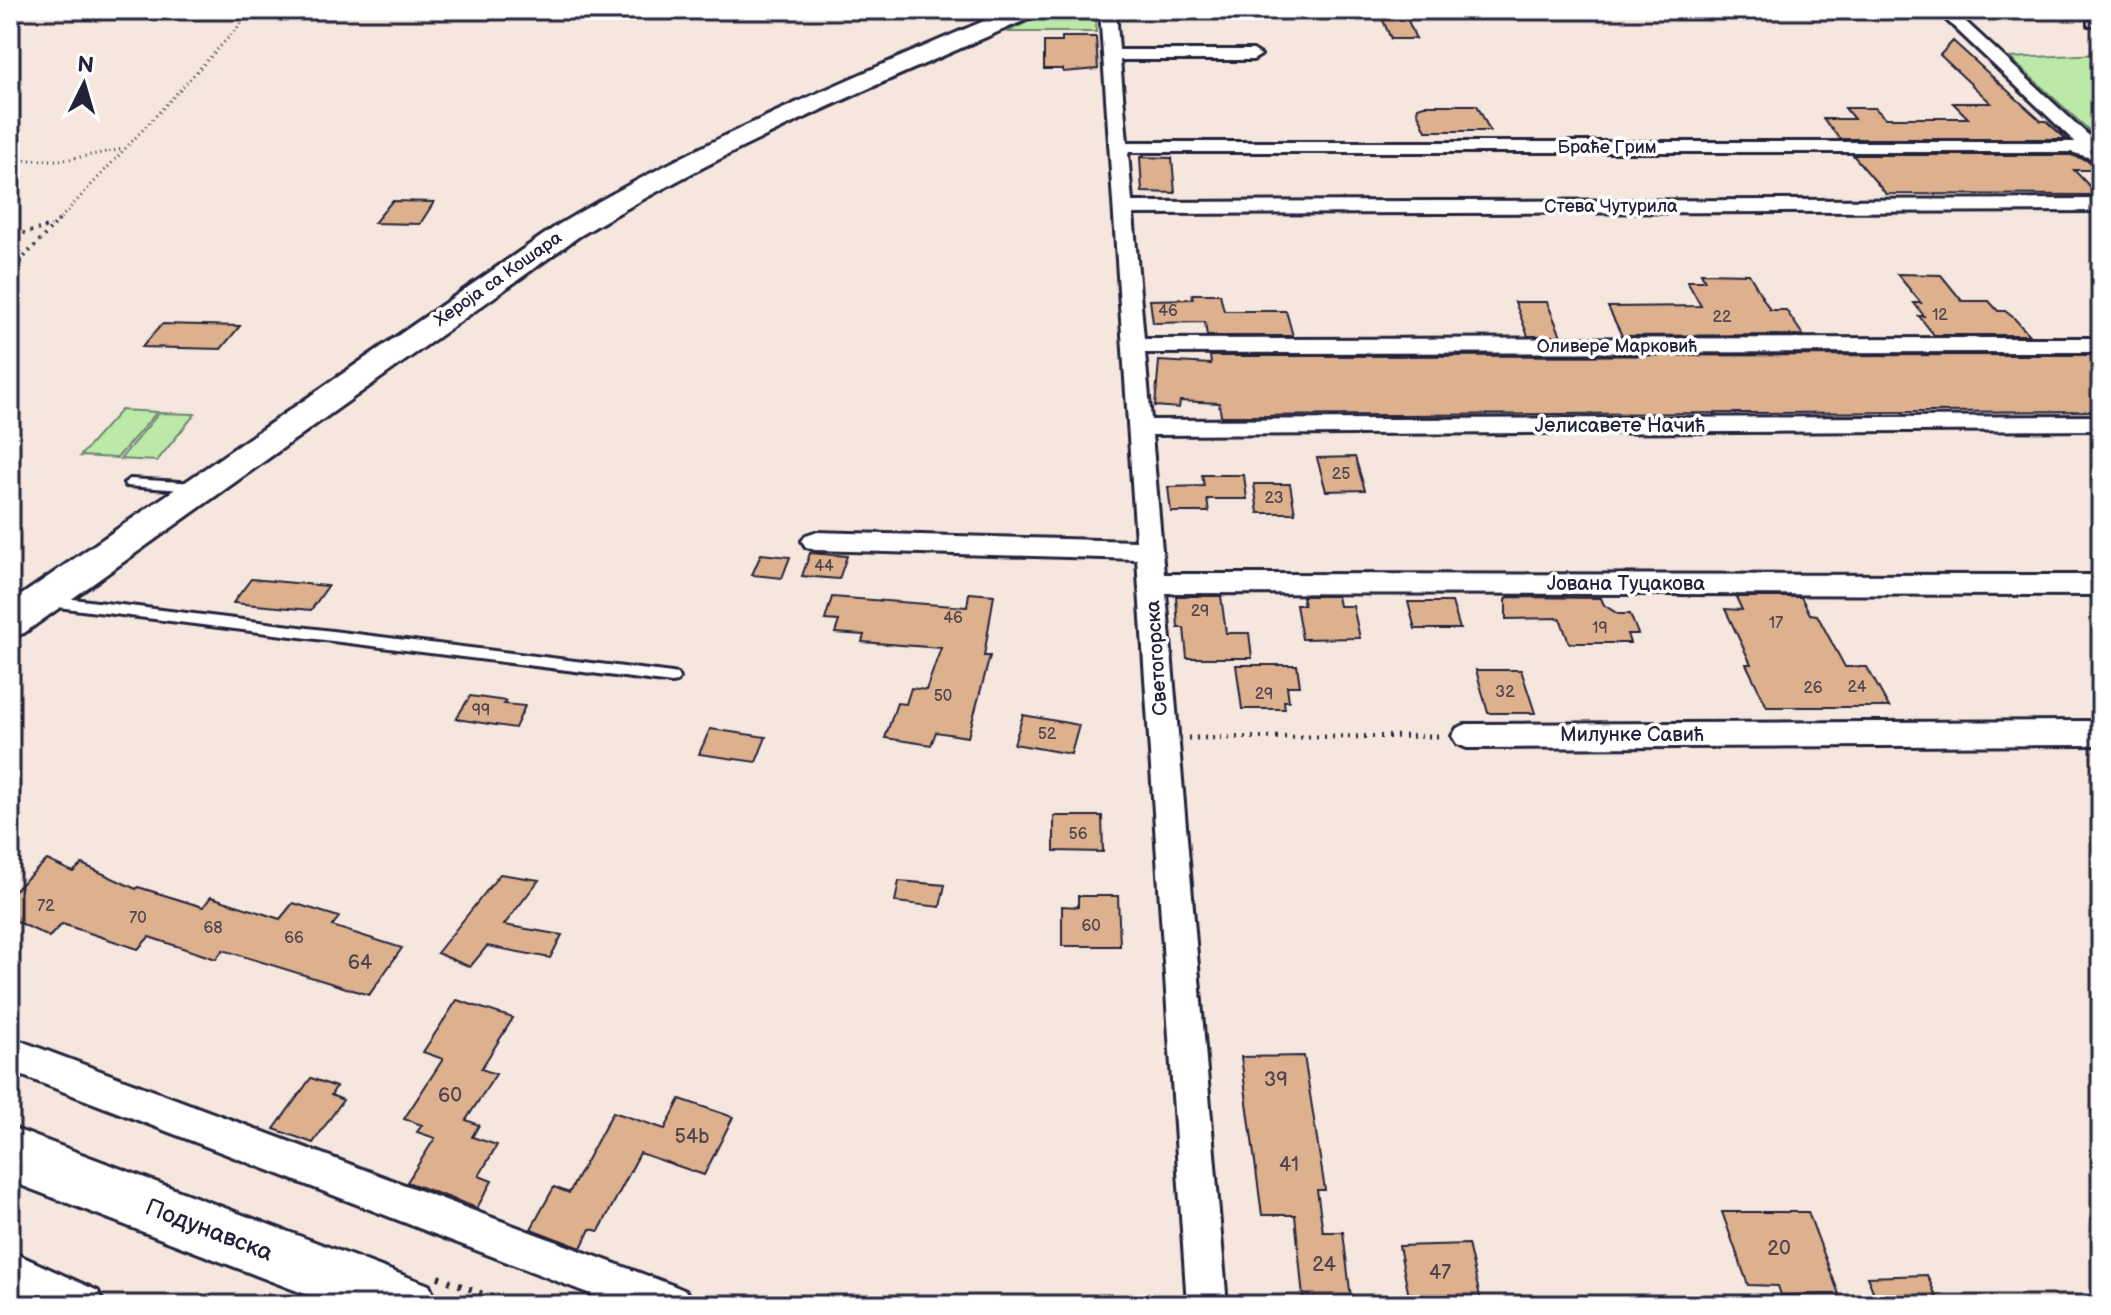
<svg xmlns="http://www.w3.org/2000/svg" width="2111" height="1315" font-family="'Balsamiq Sans',sans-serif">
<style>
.green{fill:#bbe9a7;stroke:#6e8671;stroke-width:2}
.building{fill:#ddb08e;stroke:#22223b;stroke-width:2}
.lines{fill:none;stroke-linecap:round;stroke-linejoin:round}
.lane-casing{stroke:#22223b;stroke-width:6}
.street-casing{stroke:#22223b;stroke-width:6}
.secondary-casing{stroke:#22223b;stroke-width:6}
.path-far3{stroke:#22223b;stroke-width:3;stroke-dasharray:1 4;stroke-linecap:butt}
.path-far2{stroke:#22223b;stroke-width:4;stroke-dasharray:2 5;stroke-linecap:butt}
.path-far1{stroke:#22223b;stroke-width:5;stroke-dasharray:2 6;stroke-linecap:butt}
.path{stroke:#22223b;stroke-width:6;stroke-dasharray:3 8;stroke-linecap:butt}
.lane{fill:#fff;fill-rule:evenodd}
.street{fill:#fff;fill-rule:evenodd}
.secondary{fill:#fff;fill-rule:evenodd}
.labels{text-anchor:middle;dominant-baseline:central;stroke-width:7;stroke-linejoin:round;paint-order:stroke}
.number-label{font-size:16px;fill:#514650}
.far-street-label{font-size:18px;fill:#22223b;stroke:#fff}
.street-label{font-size:20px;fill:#22223b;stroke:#fff}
.near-number-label{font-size:20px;fill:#514650}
.near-street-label{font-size:24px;fill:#22223b;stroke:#fff}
</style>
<rect width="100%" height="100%" fill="#f5e7dd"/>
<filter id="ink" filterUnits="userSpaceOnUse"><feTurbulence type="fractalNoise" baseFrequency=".0125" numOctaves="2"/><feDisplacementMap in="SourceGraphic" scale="16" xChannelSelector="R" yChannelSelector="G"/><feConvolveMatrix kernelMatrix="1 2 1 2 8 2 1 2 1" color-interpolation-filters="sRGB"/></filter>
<g filter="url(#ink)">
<path class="green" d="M1052,10h44v22h-89z
M2101,54v81h-7l-84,-77z
M121,410l36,2 -40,46 -37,-2z
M159,413l36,1 -38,47 -37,-2z"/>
<path class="building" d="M1382,18h25l9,21h-25z
M1062,37h34l2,32 -35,3v-3h-19v-27h18z
M1953,41l88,80h5l20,18h-226l-17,-20h31l-9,-11h30l10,10h83l-15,-15h38l-51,-48z
M1424,105h53l13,26h-64l-9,-20 1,-4z
M1853,155h218l18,6 7,6h-3l3,3h-22l24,25 -212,-1z
M1140,157l32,1 3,35 -33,-1z
M392,201l42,1 -14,22 -46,-1z
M1701,273l48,1 21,36h16l17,25 -181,1 -14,-29 93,-1 -14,-25h18z
M1897,274l44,1 21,26h27l9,10h7l9,7 15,17h-95l-15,-19h5l-10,-13h7z
M1192,294h28l4,17h62l7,25h-86l-2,-14 -52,1 -3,-23 43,-1z
M1515,302h32l14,34h-33z
M162,324l78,2 -19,23 -79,-2z
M2101,355v56l-880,5 -2,-13 -39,-2 -1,7 -24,-2 4,-45 52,3 -1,-8z
M1355,457l10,33 -39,1 -9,-33z
M1202,475h42l3,24h-40l2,13h-38l-3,-25 36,-1z
M1254,484h36l5,29h-37z
M810,553l37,3 -8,23 -37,-3z
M761,554l29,3 -8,21 -30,-3z
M251,579l77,7 -17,24 -78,-7z
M969,593l25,2 -10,61h6l-22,81 -32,-5 -5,13 -46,-7 12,-35 9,1 5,-16 15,2 15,-42 -79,-6 2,-7 -29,-2 4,-12 -14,-1 7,-23 135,10z
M1176,596h45l5,37h23l3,25h-65l-3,-30h-6z
M1302,596h35l2,10h14l7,32 -58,1 -6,-34h8z
M1509,597l92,1 3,7 14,9h12l8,20h-11l3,9h-61l-9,-25 -54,1v-20z
M1736,597h65l9,17 7,1 28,52h22l22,40h-122l-21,-43h5l-26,-55 17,1z
M1408,602h44l8,27h-45z
M1236,665h61l3,21h-13l2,15h-5l1,8h-43z
M1476,670h45l14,43h-47z
M470,696l36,5 -2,3 21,2 -10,22 -59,-9z
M1023,715l56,10 -8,29 -57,-10z
M710,729l56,8 -10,25 -57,-8z
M1054,816h48l1,36 -49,-1z
M47,860l26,12 9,-8 54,25 2,-2 65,20 8,-10 69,22 13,-16 46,14 -7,9 70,22 -33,47 -146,-45 -7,9 -67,-22 -11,12 -76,-25 -13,13 -39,-19v-24z
M500,874l39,6 -35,45 58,10 -12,23 -63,-12 -17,21 -33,-14z
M899,881l46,4 -5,22 -45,-5z
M1078,896h40l2,50h-58v-40l16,1z
M457,1000l56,18 -32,51 15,5 -30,46 13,5 -7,12 25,8 -18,31 13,5 -15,27 -70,-26 28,-44 -18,-6 5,-7 -18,-6 39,-60 -20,-7z
M1304,1056l21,134h-8l6,42h20l8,67 -48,-1 -8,-83h-33l-21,-158z
M311,1078l25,9 -5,8 12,5 -30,43 -39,-14z
M680,1099l53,18 -29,58 -64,-22 -41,78 -9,-2 -9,19 -50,-19 23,-42 15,6 44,-81 52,17z
M1722,1212h86l31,82 -58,1 -3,-9 -30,-1z
M1468,1244l13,57 -71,1 -11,-56z
M1927,1275l13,30h-61l-12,-28z"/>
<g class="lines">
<defs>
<path id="lane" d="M2101,14v6l-7,5h-6v-4z
M130,479l67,4 6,4 -6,4 -71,-5 -2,-3z
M49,596l623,77 5,1 2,4 -2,4 -5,1 -623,-77 -7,-5z"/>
<path id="street" d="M1100,10h16l3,40h134l8,5 -8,5h-133l7,82h948l-139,-132h17l148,137v12l-3,1 -27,-8h-943l4,50 969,-3v12l-968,3 11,125 957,-1v14l-956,1 6,67 950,-4v14l-949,5 12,139 937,1v20l-935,-2 61,712h-40l-50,-746 -322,-9 -9,-3 -4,-6 4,-6 9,-3 321,9z
M2101,721v24l-634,3 -10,-4 -5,-8 5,-8 10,-4z
M10,1037l662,248 14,6 6,14h-73l-609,-234z
M10,1251l88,40 6,14h-65l-29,-13z"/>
<path id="secondary" d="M1010,10h30l-3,5c-156,68 -313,133 -459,222l-554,396 -14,4v-34l548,-378c144,-86 298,-149 452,-215z
M10,1127l419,158 9,20h-104l-324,-124z"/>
</defs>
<use href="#lane" class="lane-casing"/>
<use href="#street" class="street-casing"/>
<use href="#secondary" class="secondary-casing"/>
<path class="path-far3" d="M10,160h54l59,-11
M57,222l197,-212"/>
<path class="path-far2" d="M10,237l41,-11
M10,272l49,-52"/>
<path class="path-far1" d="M1188,738l254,-2"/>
<path class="path" d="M438,1277l74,28"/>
<use href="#lane" class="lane"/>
<use href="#street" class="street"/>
<use href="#secondary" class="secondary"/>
</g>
</g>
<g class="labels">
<g class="number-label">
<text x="1168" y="311">46</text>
<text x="1940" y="315">12</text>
<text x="1722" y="317">22</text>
<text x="1341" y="474">25</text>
<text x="1274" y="498">23</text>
<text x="824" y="566">44</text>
<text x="1200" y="611">29</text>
<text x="953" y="618">46</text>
<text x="1776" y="623">17</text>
<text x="1600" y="628">19</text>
<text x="1857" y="687">24</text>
<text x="1813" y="688">26</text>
<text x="1505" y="692">32</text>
<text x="1264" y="694">29</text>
<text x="943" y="696">50</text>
<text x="481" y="710">99</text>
<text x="1047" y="734">52</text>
<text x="1078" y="834">56</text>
<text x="46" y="906">72</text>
<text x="138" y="918">70</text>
<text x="1091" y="926">60</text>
<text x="213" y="928">68</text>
<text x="294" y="938">66</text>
</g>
<g class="far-street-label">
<text x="1607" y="147">Браће Грим</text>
<text x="1611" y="206">Стева Чутурила</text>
<text transform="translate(498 279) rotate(-35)">Хероја са Кошара</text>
<text x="1617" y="346">Оливере Марковић</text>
</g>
<g class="street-label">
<text x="1620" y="426">Јелисавете Начић</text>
<text x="1626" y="584">Јована Туцакова</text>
<text transform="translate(1157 658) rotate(-94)">Светогорска</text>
<text x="1632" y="735">Милунке Савић</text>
</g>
<g class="near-number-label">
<text x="360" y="963">64</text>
<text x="1276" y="1080">39</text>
<text x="450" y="1096">60</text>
<text x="692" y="1137">54b</text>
<text x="1289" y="1165">41</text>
<text x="1779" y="1249">20</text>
<text x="1324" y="1265">24</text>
<text x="1440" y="1273">47</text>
</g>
<g class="near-street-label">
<text transform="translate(209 1230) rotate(21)">Подунавска</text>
</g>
</g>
<rect width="2111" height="1315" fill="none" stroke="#fff" stroke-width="40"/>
<rect x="20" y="20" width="2071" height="1275" fill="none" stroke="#22223b" stroke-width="3" filter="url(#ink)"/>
<g transform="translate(84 84) rotate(5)" stroke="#ffffff" stroke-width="6" paint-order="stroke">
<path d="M0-6L14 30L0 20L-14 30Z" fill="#22223b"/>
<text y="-12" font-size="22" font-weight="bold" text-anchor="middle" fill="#22223b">N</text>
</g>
</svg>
